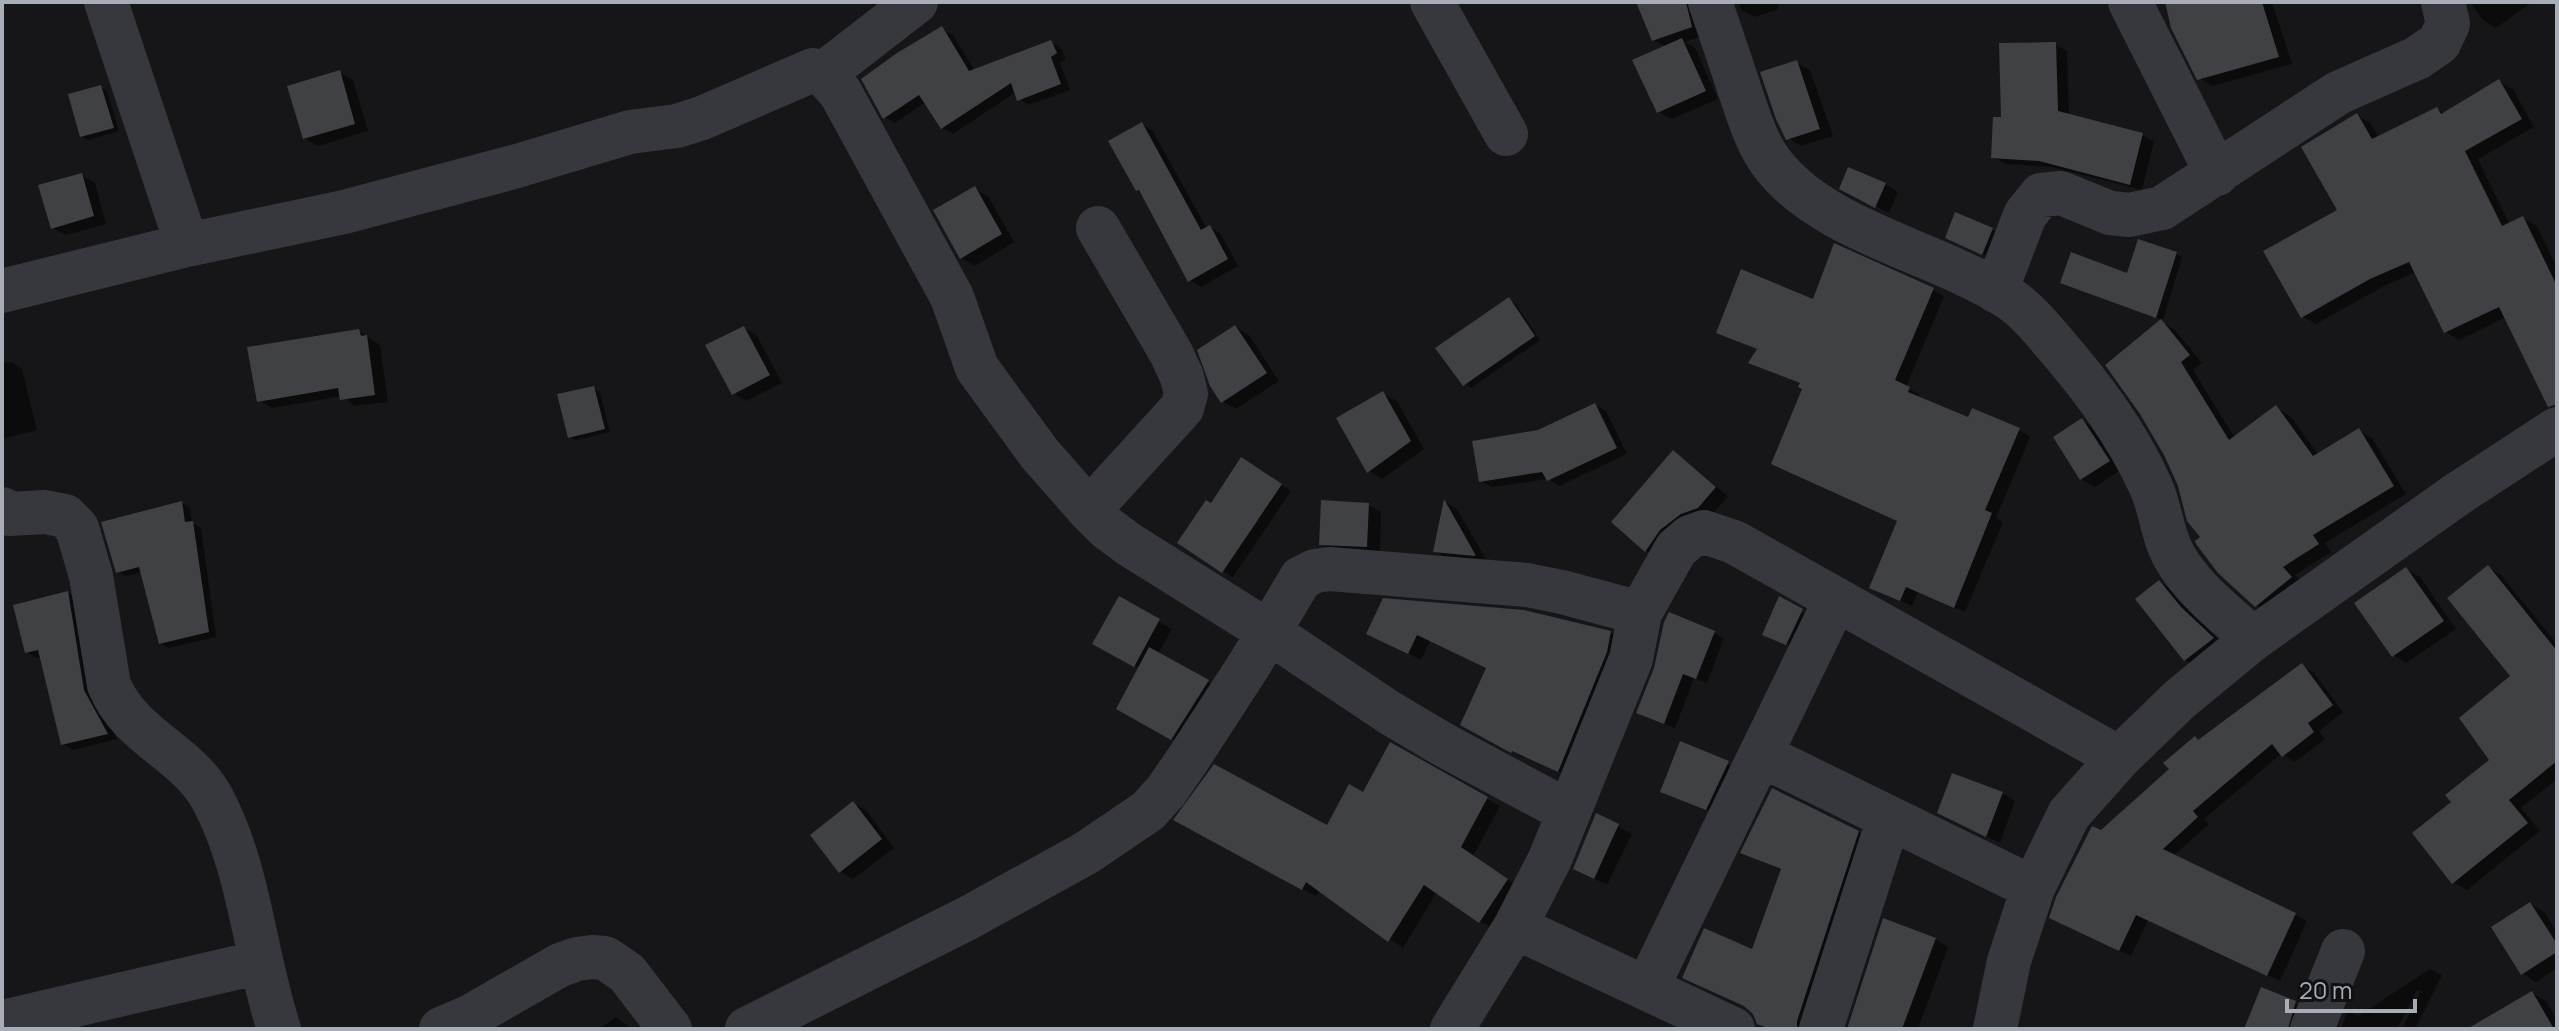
<svg xmlns="http://www.w3.org/2000/svg" width="2559" height="1031" font-family="Manrope,sans-serif">
<style>
.shadow{fill:#0007}
.building{fill:#404145}
.lines{fill:none;stroke-linecap:round;stroke-linejoin:round}
.minor{stroke:#37383d;stroke-width:44}
</style>
<rect width="100%" height="100%" fill="#161618"/>
<path class="shadow" d="M1638,2h62l5,33 -20,7 10,6 23,51 -46,20 -14,-7 8,-65 -12,-7z
M1739,2h38l2,7 -24,8 -14,-7z
M2167,2h105l20,62 -80,22 -13,-8z
M2470,2h62l-36,26 -13,-8z
M942,29l11,6 22,36 76,-29 10,6 5,11 -6,4 10,27 -41,15 -10,-6 -3,-7 -63,42 -11,-6 -16,-26 -31,21 -11,-6z
M2055,44l12,7 2,65 73,19 12,6 -12,49 -90,-23 -47,-3 -12,-7 10,-38z
M1797,63l13,7 23,66 -32,10 -13,-8z
M340,73l13,7 15,51 -50,15 -14,-8z
M2499,82l14,7 21,38 -56,32 32,66 13,-7 14,8 20,42v134l-51,-85 -47,23 -13,-8 -30,-60 -32,14 -68,38 -14,-8 38,-105 17,-96 13,8 9,15 58,-29 8,5z
M101,87l6,4 12,40 -31,9 -7,-4z
M1142,124l11,7 54,98 3,-2 11,7 17,32 -37,21 -12,-7 -46,-87 -6,-3z
M81,175l14,8 11,41 -40,11 -14,-7z
M1885,184l13,8 -9,21 -34,-18z
M975,189l13,7 26,46 -39,24 -14,-8z
M1956,214l43,19 -10,24 -36,-16z
M2176,254l6,3 -19,63 -101,-37 66,-8z
M1933,290l11,6 -38,91 14,8 -1,4 50,21 50,10 11,7 -34,81 7,4 -38,90 -47,-20 -6,14 -30,-13 17,-71 -24,-12 -73,-126 -51,-22 8,-12 -41,-18 96,-31z
M1509,300l6,3 25,37 -69,48 -6,-4z
M2162,322l13,8 27,33 -9,7 42,68 41,-30 14,8 29,39 40,-24 13,7 34,56 -81,49 6,9 -36,23 9,11 -35,27 -13,-8 -53,-67z
M1235,327l14,8 30,46 -43,28 -13,-7z
M744,328l13,8 25,47 -36,18 -13,-8z
M359,331l21,14 8,57 -33,4 -14,-10 -69,12 -13,-8z
M11,362l11,7 15,61 -35,9v-75z
M593,388l7,4 10,40 -34,8 -6,-3z
M1383,394l14,7 27,48 -42,30 -13,-8z
M1595,405l11,6 21,43 -68,32 -11,-7 -56,8 -11,-6 57,-49z
M2082,421l14,8 26,40 -27,18 -14,-8z
M1673,453l13,8 42,35 -16,19 -52,43 -13,-7 -34,-29z
M1252,466l39,25 -58,86 -10,-6z
M1445,502l12,7 30,52 -39,-2 -13,-8z
M182,503l8,5 2,15 9,5 15,109 -47,11 -9,-5 -18,-71 -16,4 -9,-5z
M1368,505l13,7 -1,41 -45,-1 -13,-8z
M2488,567l13,8 56,69v135l-36,29 19,23 -73,59 -14,-8 1,-80 38,-42 21,-83z
M2406,569l14,8 36,52 -50,34 -13,-8z
M2159,582l14,8 22,27 31,29 -28,21 -13,-7z
M68,593l10,7 17,97 22,42 -44,11 -10,-6 -21,-87 -5,1 -10,-6z
M1119,599l53,30 -14,25 63,36 -36,56 -67,-37 22,-41 -45,-25z
M1780,599l28,16 -15,31 -22,-9z
M1610,633l13,7 -52,138 -46,-22 -1,2 -62,-34 26,-56 -58,-27 -9,19 -52,-26z
M1714,633l10,5 -17,45 -13,-5 -19,50 -26,-10z
M2302,666l12,7 29,39 -24,19 6,8 -30,23 -13,-9 -78,66 5,5 -36,32 134,65 -27,60 -132,-61 -17,36 -67,-32 37,-91 99,-91z
M1681,744l61,27 -22,45 -57,-25z
M1391,745l109,61 -27,50 47,32 -27,41 -56,-37 -34,56 -83,-59 -4,7 -140,-77 152,9 36,-33z
M2002,793l13,8 -15,42 -47,-23z
M853,803l14,8 27,37 -41,31 -13,-8z
M1597,815l35,19 -25,51 -18,-9z
M1858,832l13,8 -61,189h-40l-12,-7 -5,-70 30,-81 -40,-18z
M2530,904l14,8 13,20v36l-21,14 -13,-8 -29,-46z
M1935,939l13,8 -30,82h-69z
M2430,969l12,6 -27,54h-13l19,-39h-4l-20,39h-56l7,-19 10,6z
M2532,993l14,8 11,19v9h-80z
M2295,1003l13,7 -7,19h-55z
M616,1017l16,12h-33z"/>
<path class="building" d="M1636,2h50l6,25 -40,14z
M2165,2h97l17,55 -82,23 -26,-52z
M942,26l27,45 82,-31 6,13 -6,4 10,27 -44,17 -6,-18 -70,46 -22,-34 -36,24 -22,-40 36,-26z
M1682,38l24,53 -49,22 -25,-53z
M2056,42l2,69 85,22 -13,52 -91,-24 -48,-3 2,-41h8l-2,-74z
M1797,60l23,69 -34,11 -10,-21 -16,-47z
M340,70l15,54 -52,15 -16,-53z
M2499,79l23,40 -57,32 37,75 21,-10 34,70v118l-9,3 -49,-100 -55,26 -35,-71 -39,17 -69,39 -38,-67 74,-41 -36,-63 56,-34 15,26 65,-32 4,7z
M101,85l13,43 -34,9 -12,-43z
M1142,122l59,108 9,-5 18,34 -40,23 -49,-92 -3,1 -28,-50z
M1848,167l38,16 -11,25 -36,-19z
M82,173l12,43 -43,13 -13,-44z
M975,186l27,48 -42,25 -27,-49z
M1955,212l38,16 -11,27 -37,-17z
M2138,239l39,13 -21,66 -96,-35 11,-31 56,21z
M1834,243l100,45 -39,92 15,7 -2,5 60,25 4,-9 48,20 -35,82 7,3 -38,95 -48,-21 -6,14 -31,-13 28,-67 -126,-57 31,-75 -4,-2 2,-4 -52,-20 9,-14 -41,-16 25,-64 72,30z
M1509,297l26,39 -72,50 -28,-38z
M2161,319l29,36 -9,7 48,78 47,-35 37,51 46,-28 35,58 -81,49 6,9 -36,23 9,10 -37,30 -37,-34 -22,-29 -1,-3 5,-4 -13,-16 -9,-35 -14,-31 -24,-41 -35,-49z
M1235,325l32,48 -46,30 -11,-17 -13,-36z
M744,326l26,49 -38,20 -27,-50z
M359,329l2,7 6,-1 8,60 -35,5 -2,-12 -81,14 -10,-55z
M594,386l11,43 -37,9 -11,-44z
M1383,391l28,50 -44,32 -31,-55z
M1595,403l22,45 -70,33 -5,-9 -63,10 -7,-41 66,-11z
M2082,418l28,43 -30,19 -27,-43z
M1673,450l43,37 -18,21 -17,6 -21,16 -15,22 -34,-30z
M1241,457l41,27 -60,89 -45,-30 29,-43 5,3z
M1444,499l31,55v2l-42,-4z
M1321,500l48,3 -2,44 -48,-2z
M182,501l3,21 8,-1 16,111 -50,12 -20,-77 -23,6 -15,-51z
M2488,565l69,86v110l-48,39 19,23 -76,61 -40,-51 39,-31 -6,-7 44,-35 -30,-42 51,-42 -63,-78z
M2406,567l38,54 -52,36 -38,-54z
M2159,580l22,27 33,31 -30,23 -49,-62z
M68,591l16,99 24,44 -47,11 -23,-95 -13,3 -12,-48z
M1119,596l41,23 -26,48 -42,-23z
M1779,596l24,13 -17,36 -24,-10z
M1383,598l141,12 87,21 -4,21 -49,120 -46,-21 -1,2 -51,-28 26,-57 -69,-33 -9,19 -42,-20z
M1669,612l46,19 -19,48 -13,-5 -19,50 -28,-11 18,-45 10,-46z
M1149,647l60,33 -38,60 -55,-31z
M2302,663l31,42 -25,18 6,9 -32,25 -10,-13 -79,67 5,6 -35,32 133,64 -29,63 -131,-61 -17,36 -70,-33 7,-21 36,-71 9,4 68,-61 -6,-6 32,-27 3,4z
M1680,741l49,20 -23,49 -46,-18z
M1390,742l98,55 -27,50 47,32 -29,44 -55,-38 -36,57 -82,-60 -4,8 -129,-70 41,-56 113,61 22,-41 14,8z
M1952,773l51,19 -17,45 -49,-24z
M1772,788l87,43 -62,190v8h-26l-14,-5 -4,-10 -9,-8 -62,-28 22,-50 48,21 29,-80 -41,-16z
M853,801l29,38 -43,34 -29,-38z
M1596,813l23,11 -25,55 -21,-10z
M2530,902l27,42v8l-36,23 -30,-48z
M1883,918l53,20 -34,91h-55z
M2261,987l35,14 -8,28h-44z
M2532,991l22,38h-87z"/>
<g class="lines">
<path class="minor" d="M106,2l81,243
M1432,2l74,132
M1710,2c10,29 20,58 29,86 9,26 17,56 35,78 53,67 165,86 236,133 14,9 28,25 39,38 40,46 77,94 102,150 10,22 11,48 23,69 18,33 52,58 79,83
M2130,2l87,172
M823,74l93,-72
M2,291l185,-46 157,-33 173,-46 113,-34 47,-6 25,-8 111,-48 10,4 17,18 112,205 25,71 62,85 50,57 18,18 23,17 139,87 121,81 54,32 125,67
M1996,291l29,-76 16,-20 20,-2 49,20 19,2 33,-7 176,-115 79,-35 22,-15 9,-19 -5,-22
M2,509l7,5 36,-2 20,4 12,12 14,48 18,109c22,53 77,66 103,113 38,71 42,155 67,231
M1089,510l93,-102 4,-14 -4,-17 -11,-24 -73,-125
M1761,755l272,133
M1515,927l218,102
M1647,988l189,-389
M2,1022l259,-60
M441,1029l28,-12 91,-52 17,-6 15,-2 13,1 22,15 43,56
M747,1029l221,-111 118,-65 62,-42 18,-20 22,-32 61,-94 52,-87 14,-7 15,-2 197,16 35,7 78,21
M1452,1029l63,-102 35,-68 81,-200 9,-46 36,-64 14,-12 14,-5 30,10 385,216
M1821,1029l68,-211
M1995,1029l14,-68 24,-73 36,-74 50,-56 61,-59 73,-60 203,-144 101,-66
M2312,1029l31,-78"/>
</g>
<rect width="2559" height="1031" fill="none" stroke="#a8adb8" stroke-width="8"/>
<path d="M2287 999v12h128v-12" fill="none" stroke="#a8adb8" stroke-width="4"/>
<text x="2299" y="999" font-size="24" fill="#a8adb8" stroke="#111113" stroke-width="6" paint-order="stroke">20 m</text>
</svg>
